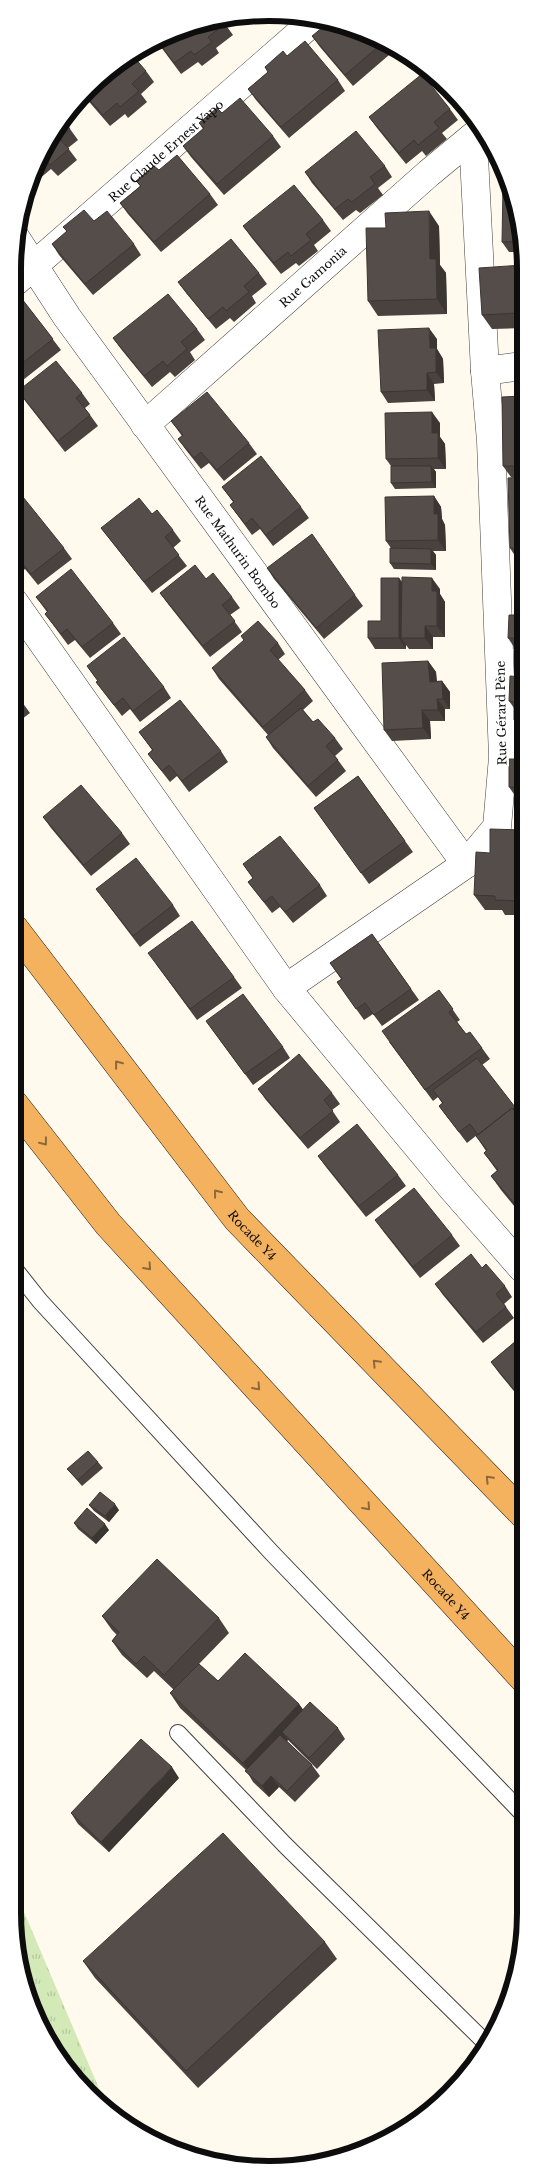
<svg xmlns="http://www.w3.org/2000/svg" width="538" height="2182" font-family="'Libre Baskerville',serif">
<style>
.grass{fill:url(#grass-tufts)}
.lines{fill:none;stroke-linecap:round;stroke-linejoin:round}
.service-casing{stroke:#404040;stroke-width:18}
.minor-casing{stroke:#404040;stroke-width:29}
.trunk-casing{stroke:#1e1e1e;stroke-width:29}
.service{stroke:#fff;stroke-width:16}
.minor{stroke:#fff;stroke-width:28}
.trunk{stroke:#f5b25e;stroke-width:28}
.wall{fill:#49423f}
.shaded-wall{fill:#3c3633}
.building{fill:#554d49;stroke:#3c3633}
.oneway{stroke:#8d683a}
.labels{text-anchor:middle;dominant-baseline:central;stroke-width:5;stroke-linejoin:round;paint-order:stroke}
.street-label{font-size:12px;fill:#0d0d0d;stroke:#fff}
.rim{fill:none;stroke:#0d0d0d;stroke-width:6}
</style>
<defs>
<pattern id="grass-tufts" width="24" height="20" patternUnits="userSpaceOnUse" patternTransform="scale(1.25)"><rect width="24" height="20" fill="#d3e9b7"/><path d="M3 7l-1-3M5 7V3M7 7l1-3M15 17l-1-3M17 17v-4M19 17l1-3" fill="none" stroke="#b4c79c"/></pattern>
</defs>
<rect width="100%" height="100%" fill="#fffaed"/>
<path class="grass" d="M13,1886l93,219 -30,-23 -44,-71 -19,-98z"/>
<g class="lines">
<defs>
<path id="service" d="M13,1267l27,34 231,251 252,262
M178,1733l107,112 203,200"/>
<g id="minor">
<path d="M473,137l12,234"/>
<path id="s1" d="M15,237l52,80 399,547"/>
<path id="s2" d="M15,282l301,-263"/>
<path id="s3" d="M145,425l284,-252 52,-43"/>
<path d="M14,602l272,386 166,200 71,81"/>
<path d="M286,988l180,-124 31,-37 6,-70 -12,-316 -6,-70 38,-5"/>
</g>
<g id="trunk">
<path id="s4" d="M14,928l223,291 286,295"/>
<path id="s5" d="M14,1104l94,120 415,454"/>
</g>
</defs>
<use href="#service" class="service-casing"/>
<use href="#minor" class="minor-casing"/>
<use href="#trunk" class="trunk-casing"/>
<use href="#service" class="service"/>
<use href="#minor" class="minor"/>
<use href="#trunk" class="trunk"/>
</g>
<path class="wall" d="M222,20l11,15 -17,13 3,5 -17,13 -4,-4 -17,12 -23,-31 45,-22z
M312,36l71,3 13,10 -43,37 -33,-39z
M287,56l51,24 7,11 -56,47 -33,-38 -8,-11 20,-17 -3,-5z
M113,65l33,6 8,11 -13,12 6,8 -19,16 -3,-4 -15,12 -25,-29z
M450,109l8,11 -16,13 5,6 -21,17 -4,-5 -16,13 -29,-36 -8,-11z
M222,113l51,23 8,11 -57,48 -33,-38 -8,-11 20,-17 -4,-6z
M70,129l8,11 -10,8 9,12 -19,16 -7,-7 -19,16 15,-45z
M385,166l7,11 -14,11 5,7 -23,18 -4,-3 -13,10 -31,-37 -7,-11z
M159,170l51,24 8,11 -57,47 -33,-38 -8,-11 20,-17 -4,-5z
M323,220l8,11 -17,14 4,6 -19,15 -3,-3 -15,11 -30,-37 -8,-11z
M94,221l40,23 7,11 -48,40 -34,-40 -7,-11 15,-12 -4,-5z
M439,226l1,39 6,8 1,41 -69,2 -10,-15z
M523,236v16h-14l-7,-10z
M523,265v63l-31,1 -10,-14z
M259,273l8,11 -15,12 4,7 -22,19 -4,-4 -14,11 -30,-36 -8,-11z
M15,290l46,60 -43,34 -3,-4z
M197,329l8,11 -15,12 5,8 -20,17 -5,-5 -18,15 -31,-38 -8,-11z
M437,339v10l6,10 1,24 -10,1 1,17 -47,2 -7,-11z
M18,391l64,2 8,11 -5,4 13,18 -33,26 -39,-50z
M523,396v81h-12l-8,-11z
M171,421l78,22 8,11 -33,27 -15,-18 -8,6 -15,-19 -8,-11 4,-3z
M440,423v14l5,7 1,25h-12l2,3v16l-41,1 -4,-6v-17l-5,-7z
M14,476l9,12 -9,7z
M523,477v82h-6l-7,-11z
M222,487l79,20 8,11 -36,28 -13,-17 -8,6 -22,-30 3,-3z
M434,496l7,11 1,12 3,6 1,26h-13l3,4v15l-42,-1 -4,-6 1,-15 -5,-7z
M14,503l50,45 8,11 -34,26 -13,-16 -7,6 -4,-5z
M152,514l21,16 8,11 -8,7 14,18 -35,27 -51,-65z
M267,568l88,27 8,11 -39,33 -50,-60z
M523,568v92h-1l-8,-11v-2l-6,-9 7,-23z
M399,578l3,4 38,7v5l5,8v35h-12v12h-24l-3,-4v4h-31l-7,-11 13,-17z
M206,579l26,18 8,11 -10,7 12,17 -32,25 -42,-53 -8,-11z
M36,597l77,26 8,11 -31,24 -15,-18 -7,5 -23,-31 2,-2z
M278,643l7,11 -7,6 27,30 8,11 -10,9 10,12 22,16 8,11 -8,7 11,15 -30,26 -43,-49 -7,-11 2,-2 -49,-56 -7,-11z
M428,661l8,11 1,9h5l8,11v17h-5v12h-15l1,18 -39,2 -8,-11z
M523,663v68h-2l-7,-11v-12l-5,-7 14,-24z
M87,666l77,21 7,11 -31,24 -10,-13 -8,7 -26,-34 2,-1z
M14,691l16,22 -16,12z
M139,732l82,19 7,11 -39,30 -12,-16 -7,6 -22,-28 4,-4z
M523,746v72l-8,-11 1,-10 -7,-10 14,-28z
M358,776l55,76 -44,32 -55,-76z
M43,817l79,16 8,11 -39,32 -40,-48z
M523,830v85h-18l-3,-5h-17l-11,-15 16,-42z
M243,864l77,21 7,11 -34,27 -13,-16 -8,6 -24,-31 5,-4z
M96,889l77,16 7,11 -40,31z
M372,934l47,66 -37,26 -9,-12 -9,6 -27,-38 4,-3 -11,-16z
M156,964l78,13 8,11 -45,32z
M439,990l21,30 -3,2 9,12 16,14 8,11 -8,6 40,53 -1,1 2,3v95l-22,-27 -10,-14 6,-5 -13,-18 2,-2 -10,-15 1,-1 -10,8 -28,-37 3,-3 -4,-6 -5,4 -44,-59z
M206,1021l77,26 7,11 -37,27z
M258,1089l74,4 8,11 -8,6 8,12 -32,27 -42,-49z
M318,1156l80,19 8,11 -40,31 -40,-50z
M375,1220l77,15 8,11 -40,32 -37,-47z
M482,1268l23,18 7,11 -8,7 10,14 -31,25 -40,-48 -8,-11z
M523,1335v67l-24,-29 -8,-11z
M98,1462l5,6 -21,18 -15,-17z
M89,1505l30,5 -10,12 -15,-11z
M74,1523l35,7 -13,14 -18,-15z
M102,1616l117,2 10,15 -30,31 19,17 81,23 4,6 35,18 7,11 -28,30 -29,-29 -1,1 25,24 8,11 -25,26 -16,-15 -10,10 -16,-15 -7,-12 -66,-62 -10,-15 4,-3 -20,-19 -7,7 -25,-23 -10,-14 5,-6 -5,-5z
M179,1778l-70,74 -31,-28 -7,-11z
M325,1942l12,17 -139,129 -103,-110 -12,-17z"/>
<path class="shaded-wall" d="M429,211l10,15 1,39 6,8 1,41 -10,-15 -7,-40z
M429,328l8,11v10l6,10 1,24 -8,-11 -6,-24z
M427,373l7,11 1,17 -8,-11z
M432,412l8,11v14l5,7 1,25 -8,-11 -6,-25z
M431,466l5,6v16l-4,-6z
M434,496l7,11 1,12 3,6 1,26 -8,-11 -4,-26z
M431,549l5,6v15l-5,-6z
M399,578l7,11 -5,49 5,7v4l-7,-11z
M432,578l8,11v5l5,8v35l-8,-11 -5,-35z
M425,626l8,11v12l-8,-11z
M428,661l8,11 1,21 -7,-11z
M442,681l8,11v17l-7,-10z
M437,699l8,10v12l-7,-11z
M422,710l8,11 1,18 -8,-11z
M521,893l2,4v8l-2,-4z
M115,1504l4,6 -10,12 -4,-6z
M105,1524l4,6 -13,14 -4,-6z
M299,1704l10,14 -27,14 6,8 -35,37 -10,-14z
M172,1767l7,11 -70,74 -8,-10z
M271,1776l8,11 -10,10 -7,-11z"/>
<path class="building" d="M222,20l3,4 -17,13 4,5 -18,13 -3,-4 -17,12 -15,-20 44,-22z
M328,23l55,16 2,2 -40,34 -33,-39z
M305,41l33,39 -57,47 -33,-38 20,-17 -3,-5 18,-16 4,5z
M133,56l13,15 -14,13 7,7 -19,16 -3,-4 -14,12 -17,-19 27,-31z
M422,74l28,35 -16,13 5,6 -21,17 -4,-5 -15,13 -30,-36z
M240,98l33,38 -56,48 -34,-38 21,-18 -5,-5 18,-15 5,5z
M64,121l6,8 -11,9 10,11 -19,16 -6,-7 -4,3 7,-21z
M356,131l29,35 -15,11 5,7 -23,18 -4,-3 -13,10 -30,-37z
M177,155l33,39 -56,48 -34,-39 21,-17 -5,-5 18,-15 5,4z
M294,185l29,35 -17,14 5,6 -20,16 -3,-4 -14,11 -31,-37z
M503,185h5l15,51v5l-21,1z
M84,210l10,11 13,-10 27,33 -49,40 -33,-40 15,-13 -4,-4z
M429,211l1,48h6l1,40 -69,2 -2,-73h20l-1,-15z
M231,239l28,34 -15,13 5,6 -23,19 -3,-4 -15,12 -30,-37z
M523,265v53l-6,1v-6l-35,2 -3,-47z
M15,290l38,49 -38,30z
M168,294l29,35 -16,13 6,7 -20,17 -4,-5 -19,15 -31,-38z
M429,328l1,20h6v24l-9,1v17l-46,2 -3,-62z
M56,361l26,32 -6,5 14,17 -32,26 -40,-50z
M207,392l42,51 -32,27 -16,-18 -7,6 -16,-19 5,-4 -12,-14z
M523,396v70h-20l-1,-69z
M432,412v21h6v25l-52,1 -1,-46z
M261,456l40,51 -35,28 -14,-17 -7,6 -15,-19 4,-3 -12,-15z
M391,466h40l1,16 -41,1z
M523,477v71h-13l-2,-70z
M434,496v18h4v26l-52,1 -1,-44z
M23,497l41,51 -33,26 -13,-16 -4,3v-58z
M139,498l13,16 5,-4 16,20 -8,7 14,18 -35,27 -43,-54z
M312,534l43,61 -39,33 -49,-60z
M390,548l41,1v15l-41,-1z
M195,565l11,14 7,-6 19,24 -10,8 13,16 -32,25 -43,-53z
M517,568h6v81h-9v-11h-6l1,-23h6z
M71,569l42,54 -31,24 -15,-18 -6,5 -16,-20 3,-3 -12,-14z
M402,577l30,1v13h5v35h-12v12h-24z
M381,578h18v60h-31v-17h13z
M258,621l20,22 -8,7 35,40 -42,37 -51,-59 32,-28 -3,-4z
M124,637l40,50 -31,24 -10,-13 -9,7 -18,-23 2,-1 -11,-15z
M428,661l2,21 12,-1 1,18h-6l1,11h-16l1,18 -39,2 -2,-67z
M523,663v58l-9,-1v-18l-5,-1 1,-25 13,1z
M14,691l8,11 -8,6z
M180,700l41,51 -39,30 -13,-16 -7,6 -14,-17 5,-4 -14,-18z
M301,708l12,14 5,-3 17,19 -9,8 12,14 -30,26 -42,-49z
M523,746v61h-8l1,-20h-7v-28h14z
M358,776l47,65 -44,32 -47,-65z
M81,785l41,48 -38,32 -41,-48z
M490,829l33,1v63h-2v8l-26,-1v-4l-21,-1 2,-43 14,1z
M280,836l40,49 -35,27 -13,-16 -8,6 -16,-20 5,-4 -10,-14z
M136,858l37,47 -40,31 -37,-47z
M192,921l42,56 -44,32 -42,-56z
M372,934l39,55 -37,26 -9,-12 -9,6 -19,-27 5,-3 -12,-16z
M439,990l14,19 -4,3 17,22 4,-2 12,16 -57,42 -43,-59z
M243,994l40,53 -38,27 -39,-53z
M299,1054l33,39 -8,7 9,11 -33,27 -42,-49z
M477,1058l38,49 -2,2 -1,-1 -34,27 -8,-11 -11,8 -20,-26 4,-3 -10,-13z
M512,1108l11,14v85l-3,3 -29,-34 7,-6 -14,-17 3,-3 -11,-14z
M357,1124l41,51 -39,31 -41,-50z
M414,1188l38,47 -39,32 -38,-47z
M471,1254l11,14 4,-4 19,22 -9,8 10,13 -30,25 -41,-48z
M523,1335v62l-2,1 -30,-36z
M88,1451l10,11 -20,18 -11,-11z
M100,1492l15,12 -10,12 -16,-11z
M87,1508l18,16 -13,14 -18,-15z
M157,1559l62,59 -55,57 -20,-19 -8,8 -24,-23 7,-9 -17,-16z
M245,1653l54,51 -56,59 -73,-70 29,-29 19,17z
M310,1702l28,26 -29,30 -27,-26z
M280,1735l32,30 -25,26 -16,-15 -9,10 -17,-15z
M141,1739l31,28 -71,75 -30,-29z
M223,1833l102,109 -139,129 -103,-110z"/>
<defs><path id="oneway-chevron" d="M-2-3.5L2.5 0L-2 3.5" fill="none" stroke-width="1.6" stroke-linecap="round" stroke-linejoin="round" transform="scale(1.25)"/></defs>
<g class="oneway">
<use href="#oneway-chevron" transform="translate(118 1064) rotate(-128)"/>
<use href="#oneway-chevron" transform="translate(44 1142) rotate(52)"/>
<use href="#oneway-chevron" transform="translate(217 1193) rotate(-128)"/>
<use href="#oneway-chevron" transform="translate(148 1267) rotate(48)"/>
<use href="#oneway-chevron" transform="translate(376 1363) rotate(-134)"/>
<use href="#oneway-chevron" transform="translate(257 1387) rotate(48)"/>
<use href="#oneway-chevron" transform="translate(489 1479) rotate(-134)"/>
<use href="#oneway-chevron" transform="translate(367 1507) rotate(48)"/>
</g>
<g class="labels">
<g class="street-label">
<text stroke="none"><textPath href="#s2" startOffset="200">Rue Claude Ernest Yapo</textPath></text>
<text stroke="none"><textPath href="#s3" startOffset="224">Rue Gamonia</textPath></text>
<text stroke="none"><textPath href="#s1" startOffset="386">Rue Mathurin Bombo</textPath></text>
<text transform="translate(501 713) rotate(-91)">Rue Gérard Pène</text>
<text stroke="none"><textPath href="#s4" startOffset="389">Rocade Y4</textPath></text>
<text stroke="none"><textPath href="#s5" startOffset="654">Rocade Y4</textPath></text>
</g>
</g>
<path d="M0 0H538V2182H0ZM269 21H269A248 248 0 0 1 517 269V1913A248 248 0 0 1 269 2161H269A248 248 0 0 1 21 1913V269A248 248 0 0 1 269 21Z" fill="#fff" fill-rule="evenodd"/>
<path class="rim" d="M269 21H269A248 248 0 0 1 517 269V1913A248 248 0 0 1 269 2161H269A248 248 0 0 1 21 1913V269A248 248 0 0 1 269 21Z"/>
</svg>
